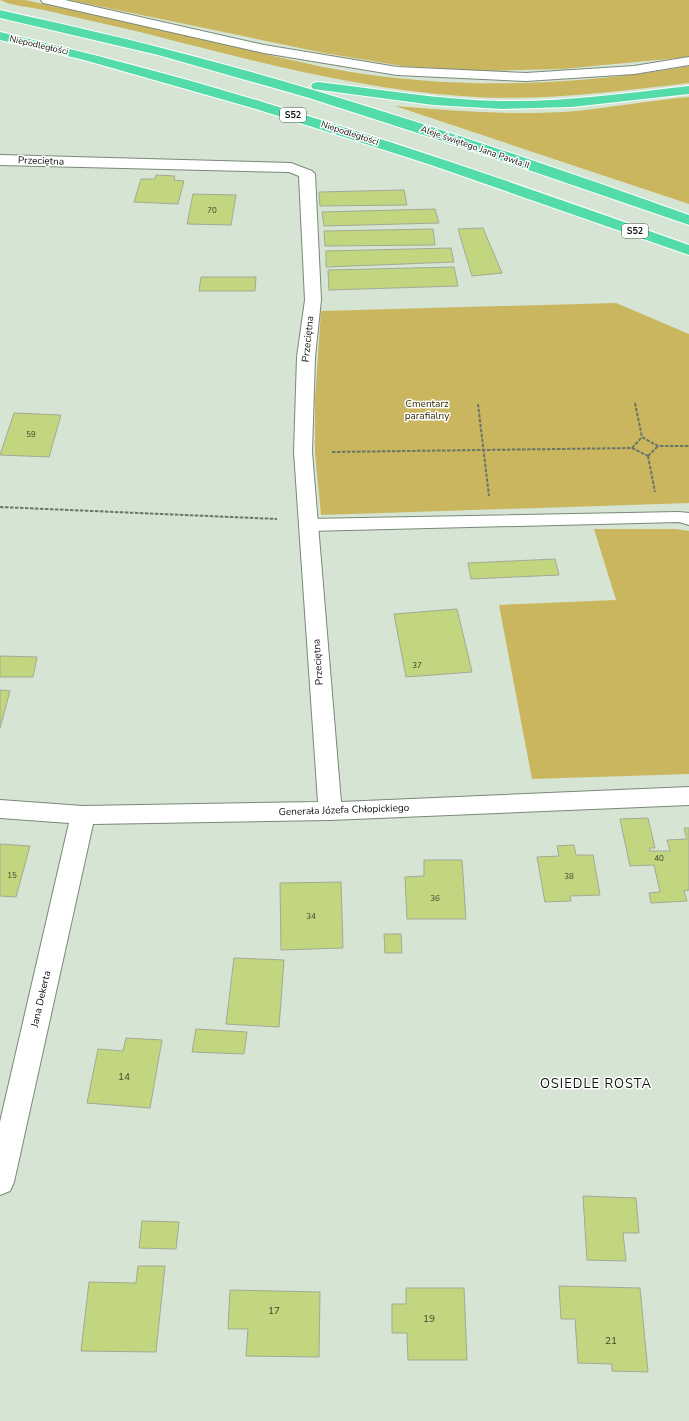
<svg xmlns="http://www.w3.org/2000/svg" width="689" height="1421" font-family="'Nunito Sans',sans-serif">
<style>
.green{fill:#cab65e}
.building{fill:#c2d680;stroke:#a4a995}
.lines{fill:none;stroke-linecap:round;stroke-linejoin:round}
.service-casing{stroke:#7a8978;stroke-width:2}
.minor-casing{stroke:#7a8978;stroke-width:2}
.motorway-casing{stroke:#fff;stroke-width:2}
.path{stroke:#6b766a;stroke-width:2;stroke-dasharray:3.5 1.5;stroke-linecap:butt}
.service{fill:#fff;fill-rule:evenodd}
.minor{fill:#fff;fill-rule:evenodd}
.motorway{fill:#53dca9;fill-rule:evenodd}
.labels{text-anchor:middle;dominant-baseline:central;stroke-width:3;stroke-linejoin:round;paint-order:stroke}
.number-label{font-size:8px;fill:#3a4329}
.far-street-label{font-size:9px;fill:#0c120c;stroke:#fff}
.shield{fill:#fff;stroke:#555955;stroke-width:1}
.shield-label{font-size:9px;font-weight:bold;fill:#0c120c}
.street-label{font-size:10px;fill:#0c120c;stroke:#fff}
.park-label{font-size:10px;fill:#312901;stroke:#fff}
.near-number-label{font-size:10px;fill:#3a4329}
.near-neighbourhood-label{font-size:13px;letter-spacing:1px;fill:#0c120c;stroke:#fff}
</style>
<rect width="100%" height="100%" fill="#d5e4d3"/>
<path class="green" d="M0,0h25c66,14 132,29 198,44 40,9 81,20 122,27 113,19 231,15 344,-5v17c-76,9 -152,19 -228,13 -109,-8 -215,-37 -321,-64 -32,-7 -64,-15 -96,-22 -14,-3 -32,-4 -44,-10z
M69,0h620v57l-127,12 -80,2 -80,-5 -78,-13z
M689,97v107l-294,-98c60,5 121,10 182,5 38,-4 75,-11 112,-14z
M616,303l73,31v169l-368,12 -6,-62v-53l6,-89z
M594,529h82l13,2v243l-157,5 -33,-174 117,-5z"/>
<path class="building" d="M156,175l19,1 -1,4 10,1 -6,23 -44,-2 7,-23h14z
M404,190l3,15 -87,1 -1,-14z
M193,194l43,1 -5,30 -44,-1z
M435,209l4,14 -115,3 -2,-14z
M483,228l19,45 -30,3 -14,-47z
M433,229l2,16 -110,1 -1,-15z
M451,248l3,14 -128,5v-16z
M454,267l4,19 -129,4 -1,-20z
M201,277h55l-1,14h-56z
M14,413l47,2 -12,42 -49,-2z
M555,559l4,16 -88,4 -3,-16z
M457,609l15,63 -66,5 -12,-63z
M0,656l37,1 -4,20h-33z
M0,690l10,1 -10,37z
M648,818l7,30h-6l1,3h20l-3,-11 20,-1 -3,-11h5v62l-5,1 3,10 -36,2 -2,-10 11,-1 -6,-27 -24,1 -10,-47z
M0,844l30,2 -14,51 -16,-1z
M574,845l2,10h17l7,40 -30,1 1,5 -26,1 -8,-45 22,-1 -2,-10z
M424,860h38l4,59h-59l-2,-42 19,-1z
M341,882l2,66 -62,2 -1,-67z
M384,934h17l1,19h-17z
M234,958l50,2 -5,67 -53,-3z
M196,1029l51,3 -3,22 -52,-2z
M126,1038l36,2 -12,68 -63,-5 11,-54 25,2z
M583,1196l53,2 3,35h-16l3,28 -39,-1z
M142,1221l37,1 -3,27 -37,-1z
M138,1266h27l-9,86 -75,-1 8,-69 47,1z
M559,1286l81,2 8,84 -36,-1v-7l-34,-1 -3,-44h-14z
M406,1288h58l3,72h-59l-1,-27h-15v-29h14z
M230,1290l90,2 -1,65 -73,-1 2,-27h-20z"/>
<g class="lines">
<defs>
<path id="service" d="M679,512l10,1v12l-10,-3 -371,9 -6,-2 -2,-4 2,-4 6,-2z"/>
<path id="minor" d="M41,0h24l199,45 133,22 129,6 108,-7 55,-9v8l-55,9 -108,7 -129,-6 -133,-22 -216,-49 -5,-1z
M0,155l291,8 21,8 3,3 6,126 -6,57 -3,95 29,350 348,-15v18l-359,15 -237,4 -79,358 -4,9 -10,4v-73l69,-299 -69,-5v-18l83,6 235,-4 -24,-350 3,-95 8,-57 -6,-124 -10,-4 -289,-7z"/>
<path id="motorway" d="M0,10c67,15 134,30 200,48 166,44 328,100 489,157v10l-219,-75 -161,-52 -151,-43 -158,-37z
M0,32c89,21 178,44 266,71 143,43 283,92 423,142v10l-261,-91 -172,-55 -172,-49 -84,-20z
M318,82c61,7 122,18 184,19 62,1 125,-8 187,-15v8l-117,13 -70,2 -69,-4 -120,-16 -2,-3 2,-3z"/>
</defs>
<use href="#service" class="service-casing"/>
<use href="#minor" class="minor-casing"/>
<use href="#motorway" class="motorway-casing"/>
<path class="path" d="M635,403l7,34 16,9h31
M478,404l11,92
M632,448l10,-11
M332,452l300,-4 16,8
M648,456l7,36
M648,456l10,-10
M0,507l277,12"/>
<use href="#service" class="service"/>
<use href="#minor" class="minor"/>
<use href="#motorway" class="motorway"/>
</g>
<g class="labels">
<g class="number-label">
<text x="212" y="210">70</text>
<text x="31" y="434">59</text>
<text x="417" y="665">37</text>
<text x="659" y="858">40</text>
<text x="12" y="875">15</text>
<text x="569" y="876">38</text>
<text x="435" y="898">36</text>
<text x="311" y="916">34</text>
</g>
<g class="far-street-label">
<text transform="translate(39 45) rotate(13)">Niepodległości</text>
<text transform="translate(350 133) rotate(18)">Niepodległości</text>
<text transform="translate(475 147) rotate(19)">Aleje świętego Jana Pawła II</text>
</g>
<g class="shield">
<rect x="280" y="108" width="26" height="14" rx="3"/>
<rect x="622" y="224" width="26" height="14" rx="3"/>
</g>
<g class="shield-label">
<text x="293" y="115">S52</text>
<text x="635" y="231">S52</text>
</g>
<g class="street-label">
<text transform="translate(41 161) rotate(2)">Przeciętna</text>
<text transform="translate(308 339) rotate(-84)">Przeciętna</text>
<text transform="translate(318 662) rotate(-94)">Przeciętna</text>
<text transform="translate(344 810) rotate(-2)">Generała Józefa Chłopickiego</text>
<text transform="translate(41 999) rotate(-77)">Jana Dekerta</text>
</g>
<g class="park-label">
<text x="427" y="404">Cmentarz<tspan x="427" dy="12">parafialny</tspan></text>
</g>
<g class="near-number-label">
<text x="124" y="1077">14</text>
<text x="274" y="1311">17</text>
<text x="429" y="1319">19</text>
<text x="611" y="1341">21</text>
</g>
<g class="near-neighbourhood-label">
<text x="596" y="1084">OSIEDLE ROSTA</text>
</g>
</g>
</svg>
